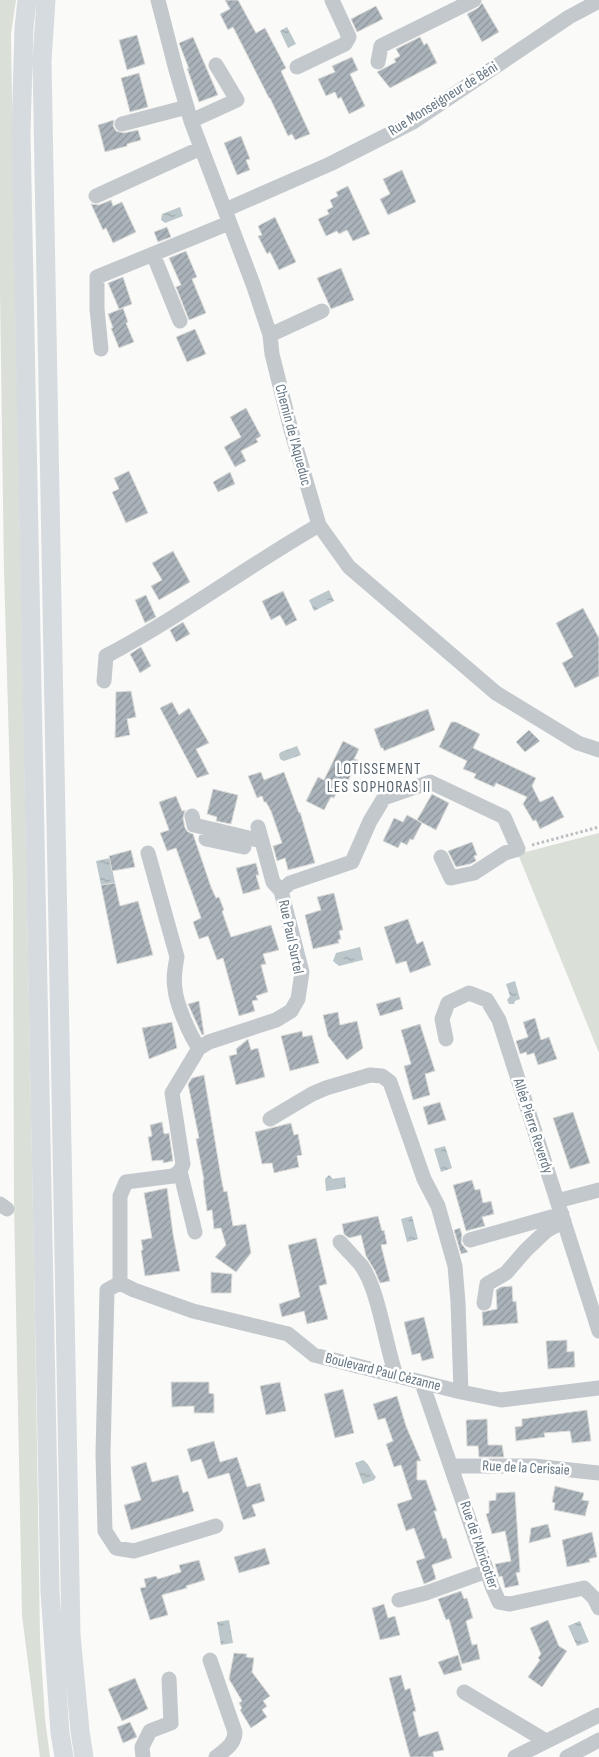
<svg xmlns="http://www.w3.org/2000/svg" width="599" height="1757" font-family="'Sofia Sans Condensed',sans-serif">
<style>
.green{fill:#dadfd7}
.water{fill:url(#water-ripples)}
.building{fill:url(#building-hatch);stroke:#dcdcda}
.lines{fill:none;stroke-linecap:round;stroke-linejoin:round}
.path{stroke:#bbbfc2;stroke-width:3;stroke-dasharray:2.5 2.5;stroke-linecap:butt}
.minor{stroke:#c3c8cc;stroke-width:15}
.major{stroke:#d6dbdf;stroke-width:19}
.labels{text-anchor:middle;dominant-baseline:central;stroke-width:5;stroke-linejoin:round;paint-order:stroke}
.street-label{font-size:15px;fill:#657683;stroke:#fff}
.neighbourhood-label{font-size:16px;letter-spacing:1px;fill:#57646e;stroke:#fff}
</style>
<defs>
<pattern id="water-ripples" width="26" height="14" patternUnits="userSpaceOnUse" patternTransform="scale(1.25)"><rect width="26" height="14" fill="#bbc7cb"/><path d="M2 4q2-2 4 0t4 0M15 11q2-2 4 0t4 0" fill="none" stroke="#9ca6aa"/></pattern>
<pattern id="building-hatch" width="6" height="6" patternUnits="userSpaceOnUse" patternTransform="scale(1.25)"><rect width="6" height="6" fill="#aab3b9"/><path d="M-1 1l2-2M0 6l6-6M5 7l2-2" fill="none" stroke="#8e969c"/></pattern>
</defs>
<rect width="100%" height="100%" fill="#fafaf8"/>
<path class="green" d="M0,0h16l-5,34 3,198 21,1085 5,322 5,80 5,38h-10l-18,-142 -8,-410 -1,-322 -9,-312 -4,-280z
M599,833v220l-81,-199z"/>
<path class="water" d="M287,27l9,17 -8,4 -8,-17z
M180,207l3,9 -18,7 -4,-3 1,-6z
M329,590l5,11 -20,10 -5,-11z
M297,746l4,9 -17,6 -4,-2 -1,-5 2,-2z
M110,858l5,25 -14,2 -5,-24z
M360,947l3,13 -24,6 -6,-5 3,-8z
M515,981l5,18 -5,2 -1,3h-5l-2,-4 3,-4 -4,-12z
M445,1146l7,22 -11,4 -7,-23z
M329,1175l4,4 12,-2 1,11 -20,3 -1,-12z
M412,1216l6,23 -11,3 -6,-23z
M363,1460c7,4 8,12 13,17l-2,3 -11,4 -8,-21z
M229,1620l4,23 -12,2 -4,-23z
M580,1621l9,21 -12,4 -9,-20z"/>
<path class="building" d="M225,0h13l18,33 9,-5 21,40 -5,3 29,63 -15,6 -3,-6 -4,2 -18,-38h-1l-36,-71 -5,3 -8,-16 10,-5z
M482,3l17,29 -17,10 -15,-28 11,-6z
M376,6l7,13 -26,13 -6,-13z
M137,35l8,29 -18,6 -8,-30z
M193,37l25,58 -19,7 -12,-34 2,1 -10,-26z
M420,37l4,8 3,-2 10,20 -47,25 -13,-16 19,-10 -2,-3 6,-3 -4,-7z
M352,57l6,13 -8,4 15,32 -16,8 -8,-17 -3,2 -3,-7 -9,4 -8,-17 17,-7 -3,-6z
M139,73l9,34 -18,5 -9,-34z
M114,120l-1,6 3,5 8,2 14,-3 3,10 -14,4v2l-22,6 -7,-27z
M241,136l9,23 -4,1 4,10 -13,5 -13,-32z
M402,170l14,32 -28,13 -8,-16 10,-5 -7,-15z
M348,186l22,48 -17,7 -6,-11 -8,4 -2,-3 -11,5 -8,-17 11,-5 -2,-4 6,-3 -3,-7 8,-4 -2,-4z
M111,200l2,6 9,-4 14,30 -23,11 -7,-15 -3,2 -12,-26 8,1z
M275,217l21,45 -17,8 -9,-18 -3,2 -9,-18 4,-1 -4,-9z
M167,227l4,10 -13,5 -4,-10z
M186,251l11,26 -5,2 14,34 -17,7 -13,-33 5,-2 -12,-27z
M341,268l13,32 -23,9 -14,-31z
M123,277l9,27 -13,5 -11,-26z
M123,308l5,14 -2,1 8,19 -15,6 -8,-20h2l-5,-14z
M195,329l11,25 -19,8 -11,-25z
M246,408l15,28 -5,3 2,3 -17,9 5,10 -11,6 -11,-20 17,-10 -11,-20z
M129,471l19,42 -22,10 -14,-31 7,-3 -5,-11z
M230,472l5,12 -17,8 -5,-10z
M173,551l17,31 -31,18 -8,-14 11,-6 -10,-17z
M283,591l14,29 -11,6 -6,-11 -9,5 -9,-19z
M146,595l10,22 -11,6 -10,-23z
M583,608l16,30v38l-24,12 -13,-25 11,-6 -17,-34z
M183,622l7,12 -14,8 -6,-12z
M141,647l10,19 -11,7 -10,-19z
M131,691l5,26 -9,2 3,16 -15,3 1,-46z
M172,702l7,13 10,-7 20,35 -13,6 13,25 -12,4 -37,-70z
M428,709l7,21 -51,21 -1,-3h-2l-7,-19z
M451,722h5l24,12 -7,14 63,30 -4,8 8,16 13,-6 11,21 -24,12 -4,-9 -3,1 -10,-17 4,-7 -31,-14 -2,4 -20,-9 2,-4 -13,-5 4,-8 -28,-14z
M529,730l11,11 -15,11 -9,-10z
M343,741l16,8 -5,10 4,1 -10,21 -5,-2 -9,19 -3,-1 -7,13 -18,-9 12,-24 6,3z
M261,772l3,8 20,-8 15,41 1,-1 15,51 -27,7 -3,-12 -8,3 -4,-15 9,-3 -11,-32 -5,-9h-2l-2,-6 -5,2 -9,-22z
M213,789l25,6 -7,29 -15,-3 1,-4 -10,-3z
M432,794l17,9 -13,27 -19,-10z
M176,796l6,15 3,-1 -2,8 2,10 3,4 5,2 18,53 5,11 3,-1 5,13 -2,1 9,26 40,-12 8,25 -16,4 3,10 -5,1 7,27 -12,4 2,4 -6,1 3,10 -16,5 -16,-58 -6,2 -9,-24 -9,3 -6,-17 8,-4 -25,-70 -9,3 -3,-8 -4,-10 9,-3 -10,-28z
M407,815l15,8 -9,17 -3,-1 -3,6 -6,-3 -3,6 -15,-7 11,-23 9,4z
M472,842l5,13 -3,1 2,5 -6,3 -14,3 -8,-16z
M131,850l4,17 -23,4 -3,-15z
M256,863l3,12h-3l4,14 -17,5 -7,-26z
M115,883l5,23 18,-5 15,54 -36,9 -16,-79z
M334,893l9,37 -4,1 2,8 -3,1 1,3 -26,6 -8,-34 16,-5 -4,-13z
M408,919l9,25 6,-3 8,24 -21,8 -4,-12 -10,3 -12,-37z
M400,997l3,12 -23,7 -4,-12z
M199,1001l5,33 -2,1 -14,-31z
M338,1012l2,13 17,-4 6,27 -16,12 -19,-24 -5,-21z
M535,1018l6,22 8,-3 8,22 -19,6 -4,-12 -7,2 -1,-3 -6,2 -4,-13 12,-4 -5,-15z
M172,1022l5,26 -28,11 -7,-31z
M420,1024l15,47 -10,3 5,21 -17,5 -9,-34 7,-2 -10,-34z
M302,1031l1,6 9,-2 7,28 -29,8 -9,-35z
M248,1039l3,11 7,-2 7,29 -29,8 -7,-29 8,-2 -1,-5z
M204,1075l17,102 3,15 3,-1 6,35 13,-2 5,29 -15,19 -21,-15 11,-12 -5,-17 -7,1 -2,-19 -5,1 -4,-31h1l-8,-41 3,-1 -11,-54 4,-6z
M440,1102l6,18 -18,5 -5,-18z
M573,1112l17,51 -20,6 -17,-51z
M162,1122l2,12 5,-1 4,28 -10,2v-3l-11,1 -4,-24 4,-1 -2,-11z
M291,1123l3,12 4,-1 4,21 -5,1 2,11 -25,6 -2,-10 -10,1 -7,-32z
M472,1180l3,10 5,-1 3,14 8,-2 3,13 -12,3 3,9 -19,5 -13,-46z
M167,1188l6,46 7,37 -35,5 -4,-26h2l-2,-10 11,-2 -8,-45z
M378,1216l4,15 2,-1 3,14 -6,1 9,36 -10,2 -5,-12 -9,-15 -5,-21 -12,3 -5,-4 -2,-10z
M460,1228l2,7 -1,8 7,9 -7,2 -7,-24z
M316,1238l11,46 -8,2 9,33 -21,5 -3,-13 -22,6 -3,-13 21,-7 -12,-52z
M211,1272l21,2 -1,19h-20z
M512,1286l1,16 3,-1 2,22 -35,3 -1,-14 15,-3 -1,-19 5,-3z
M424,1317l10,41 -12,3 -2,-8 -8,2 -8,-33z
M567,1340v12l7,-1 1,16 -27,2 -2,-28z
M171,1382h38v11l5,1v19h-20v-7l-22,1z
M280,1382l6,29 -20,4 -6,-29z
M343,1389l11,44 -19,5 -11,-44z
M397,1396l9,30 15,35h-4v19h9l11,31h-3l9,28 3,-1 6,20 -20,7 4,14 -12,5 -8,-23 9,-3 -11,-30 -8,3 -9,-27 15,-5 -11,-34 -7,2 -8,-23 7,-3 -8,-23 -7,2 -5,-16z
M587,1410l4,31 -19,2 -2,-12 -26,2 1,4 -29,4 -1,-14 7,-1v-7z
M487,1419l1,26h14l2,12h-25l-1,-11h-11l-1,-26z
M214,1441l6,21 17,-5 10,30 13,-4 5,18 -13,4 4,11 -13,4 -14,-47 -21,6 -7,-20 -10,3 -4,-13z
M146,1462l6,20 26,-7 5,18 5,-2 6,20 -63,19 -7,-25 17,-5 -10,-33z
M555,1486l29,7 -2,7 7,1 -4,15 -31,-6 1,-7 -3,-1z
M515,1492l5,80 -4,1 3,12 -14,3 -3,-12 -3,1 -4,-13 16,-3 -6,-30 -13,3 -6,-20 3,-1v-12l7,-1v-7z
M548,1524l3,13 -22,6 2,-15z
M592,1532l5,25 -8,2 1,3 -23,5 -5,-27z
M265,1548l5,16 -31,9 -5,-16z
M199,1560l6,20 -19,6 1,2 -25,7 6,20 -18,5 -10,-32 6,-1 -2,-8 12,-3 2,3 23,-7 -2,-7z
M461,1591l3,8 3,-1 6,20 -7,3 6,24 5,-1 3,15 -18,5 -13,-45 -3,1 -8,-21z
M384,1604l4,14 7,-2 5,19 -20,5 -8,-32z
M548,1620l11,26 8,5 -25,36 -14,-10 12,-17 -2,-2 3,-4 -11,-26z
M234,1653l13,1 -1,3 8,1 -2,14 18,24 -7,5 4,5 -5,4 5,7 -16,11 -11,-18 2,-2 -3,-5 3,-2 -13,-22z
M458,1655l4,15 -18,5 -6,-13z
M401,1675l4,15 5,-2 6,23 -3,1 6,25 19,-6 6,19 -11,2 1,5h-24l-21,-79z
M135,1678l13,31 -26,12 -14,-32z
M130,1722l7,15 -14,6 -6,-16z"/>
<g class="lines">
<path class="path" d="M532,845l67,-18"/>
<path class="minor" d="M158,0l18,70 15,51 62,163 17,51 2,19 19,76 28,95 30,42 147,126 82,50 21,7
M378,62l3,-16 93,-46
M297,67l48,-23 4,-7 -17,-37
M191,121l46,-21 -21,-35
M122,124l65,-17
M96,196l105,-48
M225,210l105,-46 83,-42 156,-105 30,-16
M153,254l27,67
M270,335l52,-24
M101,349l-4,-40v-32l132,-54
M104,681l2,-25c74,-39 140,-89 213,-131
M192,816l2,9 68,16
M258,827l15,55 8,9
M206,839l38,8
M148,853l29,104c-2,11 -4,21 -2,32 1,14 15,47 24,59
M446,1039l-4,-20 6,-16 21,-10 18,7 12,20 100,311
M270,1119l42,-25 14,-6 44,-13 12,1 8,6 34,97 14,27 17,60 3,36 3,90
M180,1171l15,61
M557,1201l42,-11
M0,1204l7,5
M470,1240l92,-26
M340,1242c7,8 14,15 21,23 18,25 24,79 35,110
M120,1283v-87l6,-14 47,-6 7,-5 3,-7 -11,-71 27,-45 10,-6 67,-22 15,-9 7,-12 4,-27 -21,-81 9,-8 62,-21 18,-41 14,-23 46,-16 74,35 14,32 -13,4 -31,20 -23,5 -10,-21
M120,1283l14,7 59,21 95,23 26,21 147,37 40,8 98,-12
M120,1283l-13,7 -4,164 2,77 11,17 18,3 82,-25
M484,1303l3,-19 19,-11 20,-23 20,-19 18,-10
M422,1383l70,203 7,16 11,2 74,-16 10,10 5,10
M452,1466h82l65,7
M399,1600l27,-7 61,-22
M210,1660l25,72c0,12 -10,18 -19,25
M464,1692l82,49
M143,1757l-1,-10 8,-16 21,-8 -2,-44
M515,1757l84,-42
M567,1757l32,-17"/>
<path class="major" d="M27,0l-3,28 -3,105 29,1459 10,141 4,24
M46,0l-4,61 29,1574 9,96 4,26"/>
</g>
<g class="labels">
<g class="street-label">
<text transform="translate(443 99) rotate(-32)">Rue Monseigneur de Béni</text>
<text transform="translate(293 435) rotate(75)">Chemin de l'Aqueduc</text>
<text transform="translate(291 937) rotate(78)">Rue Paul Surtel</text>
<text transform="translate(533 1126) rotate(72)">Allée Pierre Reverdy</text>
<text transform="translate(383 1372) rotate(14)">Boulevard Paul Cézanne</text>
<text transform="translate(526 1468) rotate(3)">Rue de la Cerisaie</text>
<text transform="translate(479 1545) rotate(71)">Rue de l'Abricotier</text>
</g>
<g class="neighbourhood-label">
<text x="379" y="769">LOTISSEMENT<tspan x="379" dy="18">LES SOPHORAS II</tspan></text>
</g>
</g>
</svg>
